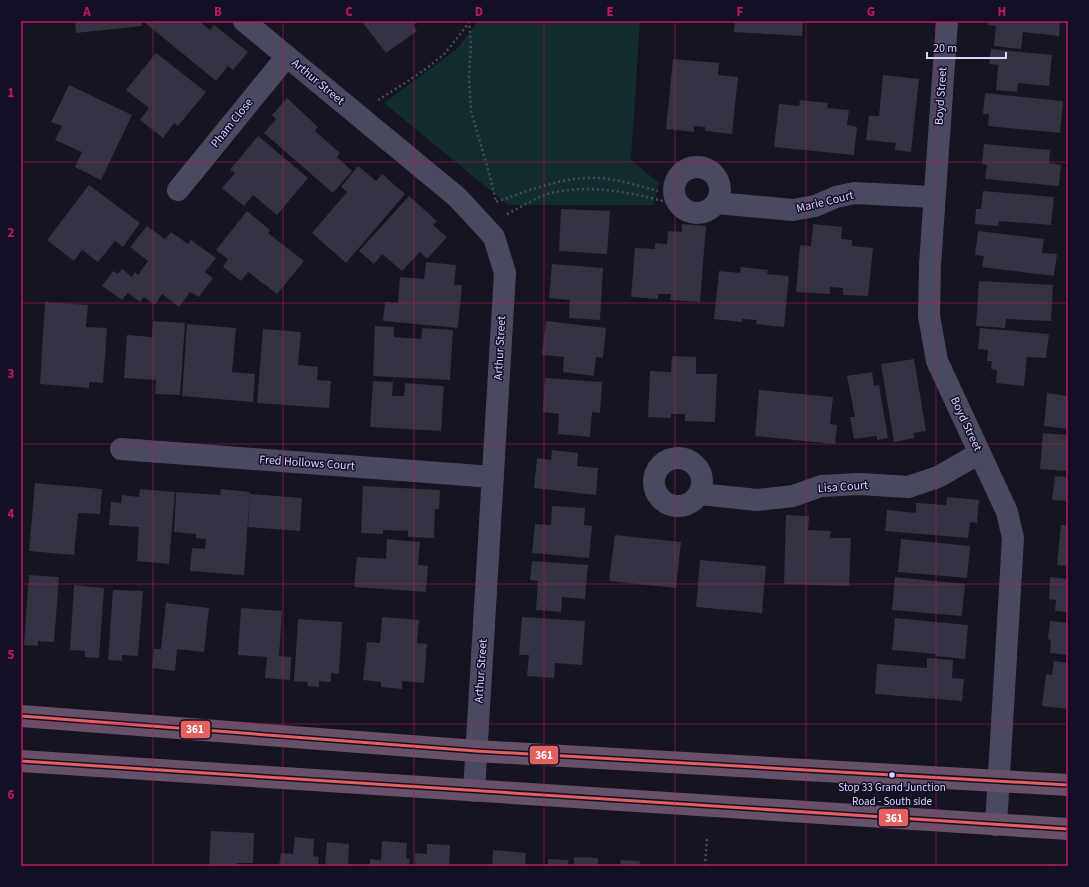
<svg xmlns="http://www.w3.org/2000/svg" width="1089" height="887" font-family="'Source Sans 3',sans-serif">
<style>
.green{fill:#132c2d}
.building{fill:#343243}
.lines{fill:none;stroke-linecap:round;stroke-linejoin:round}
.path{stroke:#44505f;stroke-width:2.5;stroke-dasharray:2 3;stroke-linecap:butt}
.street{stroke:#4a4962;stroke-width:22}
.highway{stroke:#67516a;stroke-width:22}
.bus-1-casing{stroke:#130f26;stroke-width:6}
.bus-1{stroke:#e66060;stroke-width:3}
.grid{fill:none;stroke:#c2185b;stroke-width:1;stroke-opacity:0.55}
.bus-dot{fill:#d9d4ff;stroke:#130f26;stroke-width:1.5}
.labels{text-anchor:middle;dominant-baseline:central;stroke-width:3;stroke-linejoin:round;paint-order:stroke}
.bus-label{font-size:11px;fill:#d9d4ff;stroke:#130f26}
.street-label{font-size:12px;fill:#d9d4ff;stroke:#130f26}
.line-badge{stroke:#130f26;stroke-width:1.5}
.badge-label{font-size:11px;text-anchor:middle;font-weight:bold;fill:#fff}
.neatline{fill:none;stroke:#c2185b;stroke-width:1.5}
.grid-label{font-size:13px;text-anchor:middle;font-weight:bold;fill:#c2185b}
</style>
<rect width="100%" height="100%" fill="#161421"/>
<path class="green" d="M478,21h162l-9,139 28,23 -6,22h-145l-124,-102 74,-55z"/>
<path class="building" d="M75,21h66l1,5 -66,7z
M143,21h56l11,9 4,-5 34,27 -15,18 -5,-4 -12,15z
M366,21h52l-5,4 4,6 -31,22 -23,-30z
M735,21h68l-1,15 -68,-4z
M989,21h71l-1,15 -36,-4 -2,17 -27,-3 2,-20 -8,-1z
M991,49l61,6 -3,31 -31,-3 -1,9 -21,-2 2,-25 -9,-1z
M156,53l50,39 -28,34 -4,-3 -11,15 -23,-18 9,-12 -23,-18z
M673,59l46,4 -1,12 20,2 -6,57 -27,-3v-4l-11,-1v6l-28,-3z
M883,75l36,4 -8,73 -16,-2 1,-7 -30,-3 3,-24h10z
M69,85l63,30 -31,65 -26,-13 7,-15 -27,-12 7,-14 -11,-4z
M985,93l78,8 -3,32 -72,-7 1,-12h-6z
M287,98l31,29 -3,4 25,22 -3,4 15,14 -19,22 -69,-60 12,-14 -4,-4z
M800,100l28,3 -1,5 22,2 -2,15 10,2 -3,28 -80,-8 5,-43 20,2z
M258,136l50,42 -31,37 -24,-20 -9,11 -22,-18 13,-15 -5,-3z
M984,144l66,6 -1,13 12,2 -2,21 -74,-7 2,-14 -5,-1z
M358,166l18,15 6,-7 23,20 -59,69 -34,-30 35,-41 -6,-5z
M89,185l51,38 -17,24 -8,-6 -17,21 -16,-12 -8,11 -27,-21z
M983,191l71,6 -3,28 -52,-4 -1,5 -23,-2 1,-15h5z
M409,196l28,25 -4,4 14,12 -20,22 -7,-7 -18,19 -20,-17 -8,10 -15,-13z
M561,209l49,2 -3,43 -48,-3z
M247,211l23,19 -2,3 36,28 -27,33 -29,-22 -7,9 -18,-14 5,-8 -12,-9z
M682,224l24,2 -6,76 -30,-2 1,-6h-13v5l-27,-2 4,-49 20,1v-6l12,1 1,-13 14,1z
M813,224l29,3 -1,12 11,1v6l21,2 -5,48 -25,-1v-7l-13,-1v7l-34,-2 4,-47 11,1z
M147,226l18,13 6,-7 17,12 3,-4 25,18 -11,14 8,6 -14,19 -9,-5 -11,15 -17,-13 -7,11 -11,-8 -4,5 -12,-9 -6,7 -20,-14 11,-15 5,3 4,-5 10,8 3,-5 3,3 10,-14 -18,-14z
M978,231l66,8 -2,14 15,1 -3,22 -72,-9 2,-11 -9,-1z
M426,262l30,3 -2,20h8l-4,43 -75,-7 2,-19 13,1 2,-26 24,2z
M552,264l51,4 -3,52 -31,-2 1,-18 -21,-2z
M741,267l27,3 -1,4 22,2 -5,51 -28,-3 1,-4 -15,-1v3l-28,-3 5,-48 21,2z
M979,281l74,4 -2,36 -45,-2 -1,9 -29,-2z
M45,302l43,3 -2,22 21,1 -4,55 -14,-1v6l-49,-4z
M153,321l32,2 -5,72 -25,-1 1,-14 -32,-2 3,-43 25,2z
M546,321l60,7 -3,30 -7,-1 -2,19 -31,-4 1,-15 -22,-2z
M187,324l49,4 -4,44 23,2 -2,28 -71,-6z
M375,326l19,1v10l27,2 1,-11 31,2 -3,50 -77,-4z
M980,328l69,6 -3,24 -19,-1 -3,29 -28,-3 1,-13 -6,-1 1,-8h-5l1,-11 -10,-1z
M263,329l38,3 -3,33 20,2 -1,13 14,1 -2,27 -72,-5z
M672,356l24,1v17h21l-2,48 -30,-1v-7h-14v4l-23,-1 2,-46 21,1z
M914,359l12,72 -13,2 1,5 -20,4 -13,-78z
M872,372l2,14 5,-1 9,53 -11,2v-4l-23,3 -4,-22h5l-8,-41z
M545,378l57,4 -2,31 -8,-1 -2,25 -32,-3 1,-20 -16,-2z
M373,381l20,1 -1,14h12l1,-13 39,3 -3,45 -71,-4z
M759,390l74,7 -3,27 7,1 -2,19 -80,-8z
M1047,393l21,3v33l-24,-3z
M1043,433l25,2v36l-28,-2z
M552,450l26,3 -1,13 21,2 -2,27 -62,-7 3,-30 14,2z
M1055,476l13,1v24l-16,-1z
M35,483l67,6 -2,25 -22,-1 -4,42 -45,-4z
M363,486l77,4 -1,19h-4l-1,29 -26,-1v-6l-25,-1v4l-22,-1z
M140,489l35,3 -6,72 -32,-3 2,-34 -30,-2 2,-23 10,1 1,-8 17,2z
M221,489l29,3 -6,83 -54,-4 2,-23 13,1 1,-10 -10,-1v-4l-22,-2 2,-40 44,3z
M250,494l52,4 -2,33 -52,-4z
M947,497l32,3 -2,23 -7,-1 -2,16 -83,-7 2,-21 29,3v-10l30,2z
M552,506l33,2 -1,17 8,1 -3,32 -57,-5 3,-29 16,1z
M786,515l23,1 -1,14 23,1 -1,7h21l-2,48 -65,-2z
M1061,525h7v41l-11,-1z
M615,535l66,7 -5,46 -67,-7z
M387,539l33,3 -2,23 10,1 -2,26 -72,-5 3,-30 29,2z
M901,539l69,7 -3,32 -69,-6z
M700,560l66,6 -4,47 -66,-6z
M532,561l56,4 -3,34 -23,-2 -1,15 -25,-2 2,-29 -8,-1z
M29,575l30,2 -5,65 -16,-1v5l-14,-1z
M895,577l70,7 -3,32 -70,-6z
M1050,577l18,2v33l-13,-1 1,-11 -7,-1z
M74,585l30,3 -5,70 -14,-1v-6l-15,-1z
M113,590l30,1 -5,65 -16,-1v6l-14,-1z
M166,603l43,5 -5,44 -27,-3 -2,22 -23,-3 2,-19h7z
M241,608l41,3 -3,45 12,1 -1,23 -25,-2 2,-21 -29,-2z
M382,617l37,3 -2,23 10,1 -3,39 -22,-2v8l-21,-2v-5l-18,-2 4,-38 13,1z
M522,617l63,4 -3,44 -27,-2 -1,15 -27,-2 2,-21h-10z
M895,618l73,7 -3,34 -29,-3v-2l-44,-4z
M298,619l44,3 -3,52 -8,-1v9l-12,-1v6l-12,-1 1,-4 -14,-1z
M1050,621l18,2v32l-18,-2 1,-13 -3,-1z
M927,658l26,2 -1,18 12,1 -2,22 -87,-7 2,-30 50,4z
M1054,661l14,2v46l-26,-3 4,-32 6,1z
M211,831l43,2 -1,30h-16v3h-28z
M295,837l19,2 -1,17 6,1 -1,9h-39l2,-13 12,1z
M382,841l25,2 -1,15 4,1 -1,7h-39v-7l11,1z
M327,842l22,2 -1,22h-23z
M427,844l23,1 -1,21h-34v-13l12,1z
M493,850l33,3 -1,13h-33z
M574,857l24,1v8h-24z
M548,859l20,1v6h-20z
M621,860l19,1 -1,5h-19z"/>
<g class="lines">
<path class="path" d="M469,21l2,22 -2,34 2,34 19,65 6,26c29,-10 58,-22 89,-24 24,-2 50,7 73,13
M378,100c22,-14 46,-28 66,-46 9,-10 17,-21 25,-32
M507,214c11,-5 33,-19 44,-21 43,-10 86,1 127,12
M705,866l2,-28
M1050,866v-5"/>
<path class="street" d="M244,21l213,176 37,40 11,36 -31,518
M947,21l-17,244 -1,51 8,45 70,151 6,26 -17,287
M674 190a23 23 0 1 1 46 0a23 23 0 1 1-46 0Z
M178,190l109,-134
M717,203l76,7 22,-4 21,-9 18,-4 80,4
M121,449l372,28
M654 482a24 24 0 1 1 48 0a24 24 0 1 1-48 0Z
M700,494l57,6 36,-4 28,-10 39,-2 48,3 30,-10 42,-24"/>
<path class="highway" d="M21,716l455,35 592,34
M21,761l1047,68"/>
<defs>
<path id="bus-1" d="M21,716l455,35 592,34
M21,761l1047,68"/>
</defs>
<use href="#bus-1" class="bus-1-casing"/>
<use href="#bus-1" class="bus-1"/>
</g>
<path class="grid" d="M153,21v845M283,21v845M414,21v845M544,21v845M675,21v845M806,21v845M936,21v845M21,162h1047M21,303h1047M21,444h1047M21,584h1047M21,724h1047"/>
<circle class="bus-dot" cx="892" cy="775" r="3.5"/>
<g class="labels">
<g class="bus-label">
<text x="892" y="787">Stop 33 Grand Junction<tspan x="892" dy="14">Road - South side</tspan></text>
</g>
<g class="street-label">
<text transform="translate(318 82) rotate(40)">Arthur Street</text>
<text transform="translate(941 96) rotate(-86)">Boyd Street</text>
<text transform="translate(232 123) rotate(-51)">Pham Close</text>
<text transform="translate(825 202) rotate(-14)">Marie Court</text>
<text transform="translate(500 348) rotate(-87)">Arthur Street</text>
<text transform="translate(966 424) rotate(65)">Boyd Street</text>
<text transform="translate(307 463) rotate(4)">Fred Hollows Court</text>
<text transform="translate(843 487) rotate(-4)">Lisa Court</text>
<text transform="translate(481 671) rotate(-86)">Arthur Street</text>
</g>
</g>
<g class="line-badge">
<rect x="180" y="720" width="31" height="19" rx="4" fill="#e66060"/>
<rect x="529" y="745" width="30" height="20" rx="4" fill="#e66060"/>
<rect x="878" y="808" width="31" height="19" rx="4" fill="#e66060"/>
</g>
<g class="badge-label">
<text x="195" y="733">361</text>
<text x="544" y="759">361</text>
<text x="894" y="822">361</text>
</g>
<rect width="1089" height="887" fill="none" stroke="#130f26" stroke-width="44"/>
<path d="M927 52v6h79v-6" fill="none" stroke="#d9d4ff" stroke-width="2"/>
<text x="933" y="52" font-size="12" fill="#d9d4ff" stroke="#130f26" stroke-width="3" paint-order="stroke">20 m</text>
<rect x="22" y="22" width="1045" height="843" class="neatline"/>
<g class="grid-label">
<text x="87" y="16">A</text>
<text x="218" y="16">B</text>
<text x="349" y="16">C</text>
<text x="479" y="16">D</text>
<text x="610" y="16">E</text>
<text x="740" y="16">F</text>
<text x="871" y="16">G</text>
<text x="1002" y="16">H</text>
<text x="11" y="97">1</text>
<text x="11" y="237">2</text>
<text x="11" y="378">3</text>
<text x="11" y="518">4</text>
<text x="11" y="659">5</text>
<text x="11" y="799">6</text>
</g>
</svg>
